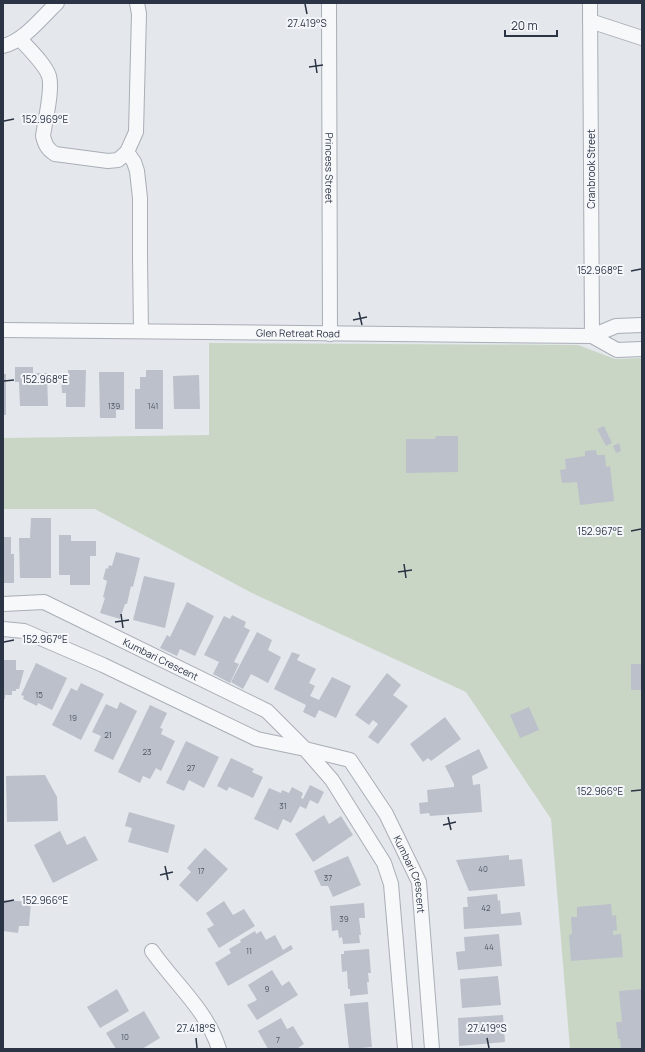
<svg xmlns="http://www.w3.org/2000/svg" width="645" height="1052" font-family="Manrope,sans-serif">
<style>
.green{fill:#c9d6c5}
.building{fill:#bbc0ca}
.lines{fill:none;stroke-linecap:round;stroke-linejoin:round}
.minor-casing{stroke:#a9aeb7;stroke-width:16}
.minor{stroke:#f7f8fa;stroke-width:14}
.ticks{fill:none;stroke:#2b3445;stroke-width:1.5}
.labels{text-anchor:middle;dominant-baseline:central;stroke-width:4;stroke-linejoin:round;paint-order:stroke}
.number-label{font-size:8px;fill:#4f5766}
.street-label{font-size:10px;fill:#2b3445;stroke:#f4f6f9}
.ticks-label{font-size:10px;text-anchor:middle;fill:#2b3445;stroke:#f4f6f9;stroke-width:4;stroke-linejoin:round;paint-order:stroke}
</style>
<rect width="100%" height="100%" fill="#e4e7ec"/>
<path class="green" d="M209,343l369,2 37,14 27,-1v691h-72l-19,-230 -85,-127 -214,-99 -157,-84h-92v-71l206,-3z"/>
<path class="building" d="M15,367h18v6h14l1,33h-28l-1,-24h-4z
M68,370h18l-1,37h-19v-14h-4l-1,-16h7z
M146,370h17v59h-28v-40h5v-12h6z
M99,372h25v38h-8v8h-16z
M3,374h3v41h-3z
M199,375l1,34h-26l-1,-33z
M604,426l8,17 -6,3 -9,-17z
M436,436h22v36l-52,1v-34h29z
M619,443l2,8 -5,2 -3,-7z
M596,450l1,5h8l1,12 4,-1 4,35 -34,4 -3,-23 -15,1 -2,-13 6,-1 -1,-10 20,-3v-5z
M31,518h20v60h-31l-1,-40h11z
M59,535h12v6h25v15h-6v29h-20v-10h-11z
M3,537h8v17h3v29h-11z
M116,552l24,6 -7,29 -2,-1 -4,18h-2l-5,15 -20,-6 5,-15 -2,-1 4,-16 -4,-2 3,-11 2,1 1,-4 3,1z
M144,576l31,7 -10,45 -32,-8z
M187,602l27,14 -19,40 -15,-7 -3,7 -17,-8 7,-13 3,2z
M232,615l14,7 -2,5 6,3 -16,32 5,2 -9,19 -17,-9 6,-12 -15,-7 20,-39 6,3z
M257,632l15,8 -4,10 13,7 -13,26 -17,-9 -8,15 -12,-7z
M292,652l8,3 -3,5 19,9 -7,14 6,3 -5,10 9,4 13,-23 19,9 -15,32 -17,-8 -4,8 -12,-6 3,-7 -32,-16z
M3,660h13v10h8l-5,19h-3v2h-4v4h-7v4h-2z
M36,663l31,15 -15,32 -14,-7 -1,3 -14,-7 1,-3 -3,-1z
M631,664h11v26h-11z
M387,673l14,12 -8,10 15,11 -30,38 -10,-7 10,-13 -5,-4 -4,5 -14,-10z
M81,683l23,11 -23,46 -29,-15 19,-37 6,3z
M120,702l17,9 -24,49 -19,-9 7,-15 -9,-4 14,-28 11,5z
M150,705l17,8 -7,15 3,1 -2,5 14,7 -14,30 -5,-3 -6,11 -7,-3 -3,7 -22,-11z
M529,707l10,23 -19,8 -10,-23z
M445,717l16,22 -30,22 -3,-3 -5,4 -13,-18z
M186,741l33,16 -15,31 -15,-8 -5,11 -18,-8z
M479,749l9,19 -16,8 1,9 7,-1 2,28 -52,4 -1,-3 -9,1 -1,-11 9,-1 -1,-12 27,-3v-3l-9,-18z
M231,758l23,11 -2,3 11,5 -10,21 -24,-11 -2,4 -10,-5z
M45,775l12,22 1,24 -51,1 -1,-46z
M310,785l14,7 -6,12 -8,-4 -4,9 -6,-3 -9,17 -8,-4 -5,11 -24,-11 15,-31 12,5 1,-3 7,3 3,-6 11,6 -2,5 2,1z
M129,812l46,13 -7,28 -40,-11 4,-14 -7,-2z
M324,815l5,9 12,-8 12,19 -40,27 -18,-28z
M60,831l7,14 18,-9 13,24 -45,23 -19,-38z
M205,848l23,21 -31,33 -18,-17 12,-13 -4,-4z
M509,855v5l13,-1 3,27 -56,5 -13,-31z
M348,856l13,29 -28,12 -5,-11h-7l-7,-15z
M497,894l1,7 2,-1 1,14 19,-2 2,13 -58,4 -1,-22h5l-1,-10z
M3,900l28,2 -2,24h-10l-1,7 -15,-2z
M224,901l9,14 11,-6 11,17 -36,22 -12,-19 7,-4 -8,-12z
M364,903l1,15h-6l2,17h-2l1,8 -17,1 -1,-7 -3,1 -1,-8 -6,1 -2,-25z
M611,904l1,12 4,-1 1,15 -4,1v4l8,-1 2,23 -52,4 -2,-26 3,-1 -1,-17h6v-10z
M255,931l1,3 5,-3 5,9 9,-5 8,15 8,-5 2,4 -65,37 -13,-23 16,-10 -2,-4 12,-7 -1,-2z
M499,934l3,32 -44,4 -2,-18 9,-1 -1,-14z
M369,949l2,24h-3l1,9h-2l1,12 -18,2v-7h-2l-1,-18 -5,1 -1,-18h3v-3z
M272,970l10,16 7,-5 9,14 -41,25 -10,-15 10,-5 -9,-15z
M498,976l3,29 -39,3 -2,-29z
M117,989l12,22 -29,17 -13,-21z
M642,989v60h-21l-1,-10h-2l-2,-17h6l-3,-31z
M368,1002l4,45 -23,2 -5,-45z
M144,1011l16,27 -18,11h-26l-10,-16z
M503,1015l2,27 -46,4 -1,-28z
M281,1018l6,11 6,-3 11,18 -6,4v1h-30l-10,-18z"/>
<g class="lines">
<defs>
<g id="minor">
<path id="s1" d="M329,3l1,331"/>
<path d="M590,21l52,17"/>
<path d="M20,39c8,9 25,25 29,37 4,13 -4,45 -6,60 2,8 4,13 12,18l53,7 10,-1 9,-8 9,-20 3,-118 -2,-11"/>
<path d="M3,46c21,-5 39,-29 54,-43"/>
<path d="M127,152l7,10 3,9 3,27v59l1,74"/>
<path d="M642,325l-26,1 -24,10 25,14 25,-1"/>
<path id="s2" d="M3,330l589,6 -2,-333"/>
<path id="s3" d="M3,604l41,-2 223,109 38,38 45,11 36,54 33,68 13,167"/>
<path d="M3,629l21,2 79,34 154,74 48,10 27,31 52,83 7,21 14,165"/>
<path d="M152,951c23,33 55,59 67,98"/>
</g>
</defs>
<use href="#minor" class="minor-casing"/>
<use href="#minor" class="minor"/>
</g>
<path class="ticks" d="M305,4l2,10M315,59l2,14M309,67l14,-2M4,121l10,-2M631,271l10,-2M359,312l3,13M353,320l14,-3M4,381l10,-1M631,531l10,-2M404,564l2,14M398,572l14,-2M121,614l2,14M115,622l14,-2M4,642l10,-2M631,791l10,-1M448,817l3,13M443,825l13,-3M165,866l3,14M160,875l13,-3M4,902l10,-2M196,1038l1,10M487,1038l2,10"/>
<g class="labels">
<g class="number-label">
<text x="114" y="405">139</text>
<text x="153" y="405">141</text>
<text x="39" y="694">15</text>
<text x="73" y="717">19</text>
<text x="108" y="734">21</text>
<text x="147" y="751">23</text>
<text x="191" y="767">27</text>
<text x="283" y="805">31</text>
<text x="483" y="868">40</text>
<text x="201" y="870">17</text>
<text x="328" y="877">37</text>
<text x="486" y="907">42</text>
<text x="344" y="918">39</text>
<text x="489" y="946">44</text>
<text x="249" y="950">11</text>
<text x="267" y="988">9</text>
<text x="125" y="1036">10</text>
<text x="278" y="1039">7</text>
</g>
<g class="street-label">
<text stroke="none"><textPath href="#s1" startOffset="165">Princess Street</textPath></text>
<text transform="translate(591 169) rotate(-90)">Cranbrook Street</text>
<text stroke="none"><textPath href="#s2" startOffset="295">Glen Retreat Road</textPath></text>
<text stroke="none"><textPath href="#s3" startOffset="171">Kumbari Crescent</textPath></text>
<text stroke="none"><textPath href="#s3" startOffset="520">Kumbari Crescent</textPath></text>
</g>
</g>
<g class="ticks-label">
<text x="307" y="27">27.419°S</text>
<text x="45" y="123">152.969°E</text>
<text x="600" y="274">152.968°E</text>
<text x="45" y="383">152.968°E</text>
<text x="600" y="535">152.967°E</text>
<text x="45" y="643">152.967°E</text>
<text x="600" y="795">152.966°E</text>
<text x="45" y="904">152.966°E</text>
<text x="196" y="1032">27.418°S</text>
<text x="487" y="1032">27.419°S</text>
</g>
<rect width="645" height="1052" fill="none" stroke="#2b3445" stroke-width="8"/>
<path d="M505 30v6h52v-6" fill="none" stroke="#2b3445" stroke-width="2"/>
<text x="511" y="30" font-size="12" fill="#2b3445" stroke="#f4f6f9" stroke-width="3" paint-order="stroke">20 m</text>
</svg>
